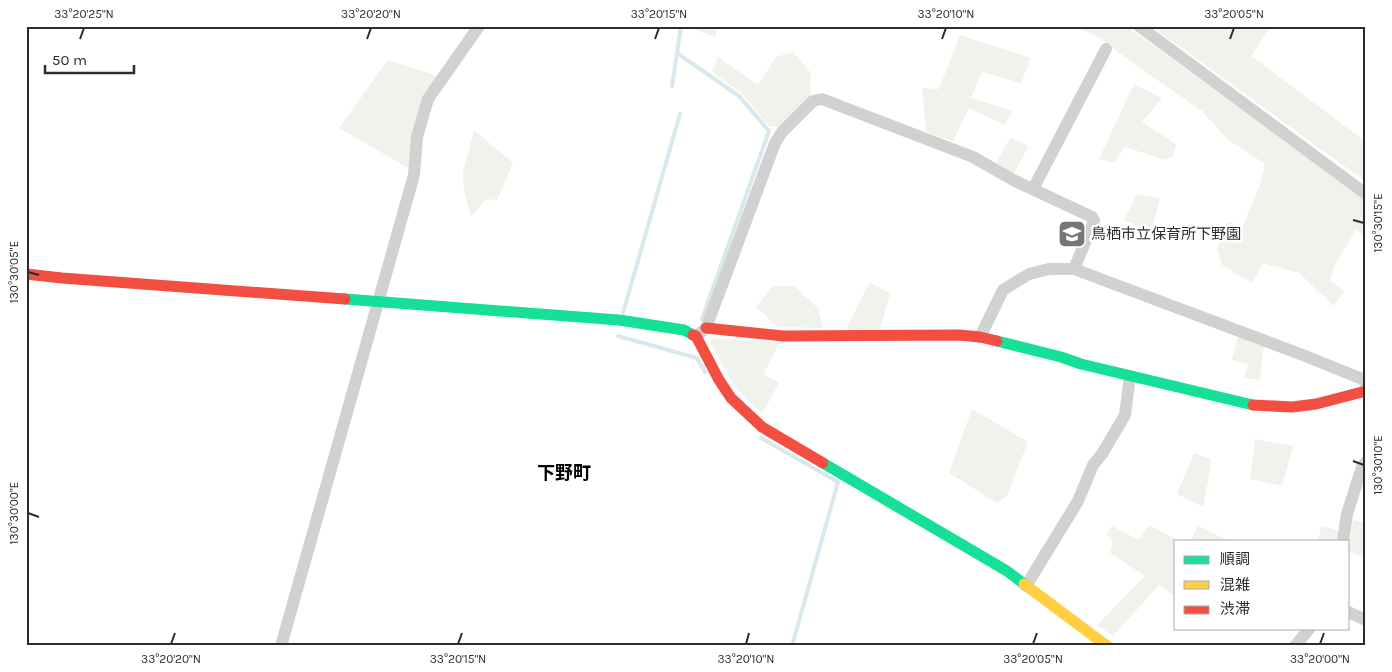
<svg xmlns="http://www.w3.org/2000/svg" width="1392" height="672" font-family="Karla,'Noto Sans JP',sans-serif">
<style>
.green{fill:#f0f2eb}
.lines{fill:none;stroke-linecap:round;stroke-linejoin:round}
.stream{stroke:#d9e8ed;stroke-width:4}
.street{stroke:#d1d1d1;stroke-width:12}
.fast{stroke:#16e098;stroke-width:11}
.slow{stroke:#ffcf43;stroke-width:11}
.jam{stroke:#f24e42;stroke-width:11}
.ticks{fill:none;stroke:#2c2c2c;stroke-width:2}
.labels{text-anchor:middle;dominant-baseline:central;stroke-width:5;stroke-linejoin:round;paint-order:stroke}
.poi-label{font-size:15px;fill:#2c2c2c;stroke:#fff;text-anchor:start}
.quarter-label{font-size:18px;font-weight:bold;fill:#000;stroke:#fff}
.neatline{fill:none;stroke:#2c2c2c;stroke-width:2}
.ticks-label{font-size:12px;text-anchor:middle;fill:#2c2c2c}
</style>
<rect width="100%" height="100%" fill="#fff"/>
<path class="green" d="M686,26h32l-3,11z
M1073,26l55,1 238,173v36l-10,-6 -21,34 -5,16 14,11 -10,15 -35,-33 -36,-10 -11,20 -30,-18 -5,-17 11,-26 15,4 17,-41 5,-21 -38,-25 -25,-28 -68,-47 -39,-29z
M1151,26h120l-20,30 115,86v40z
M960,35l71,23 -10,25 -39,-11 -11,26 42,13 -9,14 -35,-17 -16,33 -27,-9 -4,-44 17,1z
M793,52l18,21 -1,25 -31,30 -10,-2 -28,-33 -29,-21 6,-15 40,28 18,-28z
M388,60l49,16 -27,93 -71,-41z
M1134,84l28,14 -20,24 34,22 -3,12 -8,4 -40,-13 -11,16 -15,-4z
M474,130l39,33 -16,37 -11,-1 -15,18 -7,-26 -1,-19z
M1010,138l19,8 -16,28 -17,-11z
M1137,194l23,4 -8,32 -28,-10z
M870,282l20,12 -10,35h-34z
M773,286h21l24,22 5,20 -45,-1 -22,-20z
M1238,336l26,9 -4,35 -16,-2 4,-14 -16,-4z
M714,338l65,5 -15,31 15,9 -17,31 -28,-28 -24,-44z
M972,409l56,33 -21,54 -10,7 -48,-30z
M1255,439l38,7 -11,40 -32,-7z
M1194,453l18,7 -9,47 -26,-13z
M1353,520l13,3v34l-18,-5z
M1149,525l30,16h-3v56l-17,-12 -46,51 -16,-11 48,-49 -35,-23 3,-12 -7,-7 6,-8 27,14z
M1198,526l31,15h-39z
M1321,526l19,5 -1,10h-21z"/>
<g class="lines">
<path class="stream" d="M677,53l62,43 30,35 -67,188
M672,86l9,-60
M623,313l57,-199
M618,336l79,22 8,14
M761,438l77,44 -46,164"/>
<path class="street" d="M1139,26l227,168
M1033,189l73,-140
M700,333l6,-5 69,-185 7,-11 31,-31 9,-2 151,58 42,24 77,36 2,4 -20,48
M980,337l23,-47 26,-16 20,-5h25l234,88 54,22 4,4
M1343,541l4,-27 15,-47 4,-5
M1026,586l52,-85 15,-36 9,-11 23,-39 5,-39
M1348,612l18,8
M281,646l133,-471 3,-38 11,-38 51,-73
M1295,646l15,-18"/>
<path class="fast" d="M345,299l274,21 65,10 9,5
M997,341l64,16 20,7 172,41
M823,463l184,108 17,13"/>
<path class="slow" d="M1024,584l83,62"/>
<path class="jam" d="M26,274l36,4 283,21
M706,328l77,8 176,-1 21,2 17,4
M693,335l3,1 23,44 12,18 31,29 61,36
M1253,405l39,2 24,-3 50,-13"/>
</g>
<path class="ticks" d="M80,39l4,-11M367,39l4,-11M655,39l4,-11M942,39l4,-11M1230,39l4,-11M1353,220l11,3M28,272l11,3M1353,461l11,4M28,513l11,4M171,644l4,-11M458,644l4,-11M746,644l3,-11M1033,644l4,-11M1320,644l4,-11"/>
<defs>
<symbol id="school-square" viewBox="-11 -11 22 22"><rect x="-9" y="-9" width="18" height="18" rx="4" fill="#767676" stroke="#fff"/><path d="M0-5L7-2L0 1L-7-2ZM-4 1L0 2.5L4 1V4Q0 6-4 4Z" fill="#fff"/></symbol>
</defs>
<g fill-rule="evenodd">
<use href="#school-square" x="1056" y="218" width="32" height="32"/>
</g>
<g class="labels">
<g class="poi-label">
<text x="1091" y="234">鳥栖市立保育所下野園</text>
</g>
<g class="quarter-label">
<text x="564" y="473">下野町</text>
</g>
</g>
<rect width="1392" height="672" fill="none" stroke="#ffffff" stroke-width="55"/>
<rect x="1174" y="540" width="175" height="90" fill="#ffffff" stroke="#ababab"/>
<rect x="1184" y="556" width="25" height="8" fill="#16e098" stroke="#ababab"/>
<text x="1220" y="564" font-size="15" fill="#2c2c2c">順調</text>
<rect x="1184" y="581" width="25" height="8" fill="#ffcf43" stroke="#ababab"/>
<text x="1220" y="590" font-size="15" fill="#2c2c2c">混雑</text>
<rect x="1184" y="606" width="25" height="8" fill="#f24e42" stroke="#ababab"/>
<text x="1220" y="614" font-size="15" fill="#2c2c2c">渋滞</text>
<path d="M45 65v8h89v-8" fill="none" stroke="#2c2c2c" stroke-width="2.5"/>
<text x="52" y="65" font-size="15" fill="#2c2c2c" stroke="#ffffff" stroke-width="4" paint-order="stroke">50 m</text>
<rect x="28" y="28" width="1336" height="616" class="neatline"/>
<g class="ticks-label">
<text x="84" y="18">33°20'25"N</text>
<text x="371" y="18">33°20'20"N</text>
<text x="659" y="18">33°20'15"N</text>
<text x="946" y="18">33°20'10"N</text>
<text x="1234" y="18">33°20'05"N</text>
<text transform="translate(1378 223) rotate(-90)" y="4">130°30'15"E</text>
<text transform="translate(14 272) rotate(-90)" y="4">130°30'05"E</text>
<text transform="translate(1378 465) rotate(-90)" y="4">130°30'10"E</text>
<text transform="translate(14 513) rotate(-90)" y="4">130°30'00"E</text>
<text x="171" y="663">33°20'20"N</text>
<text x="458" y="663">33°20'15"N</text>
<text x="746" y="663">33°20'10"N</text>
<text x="1033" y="663">33°20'05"N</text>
<text x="1320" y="663">33°20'00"N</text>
</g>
</svg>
